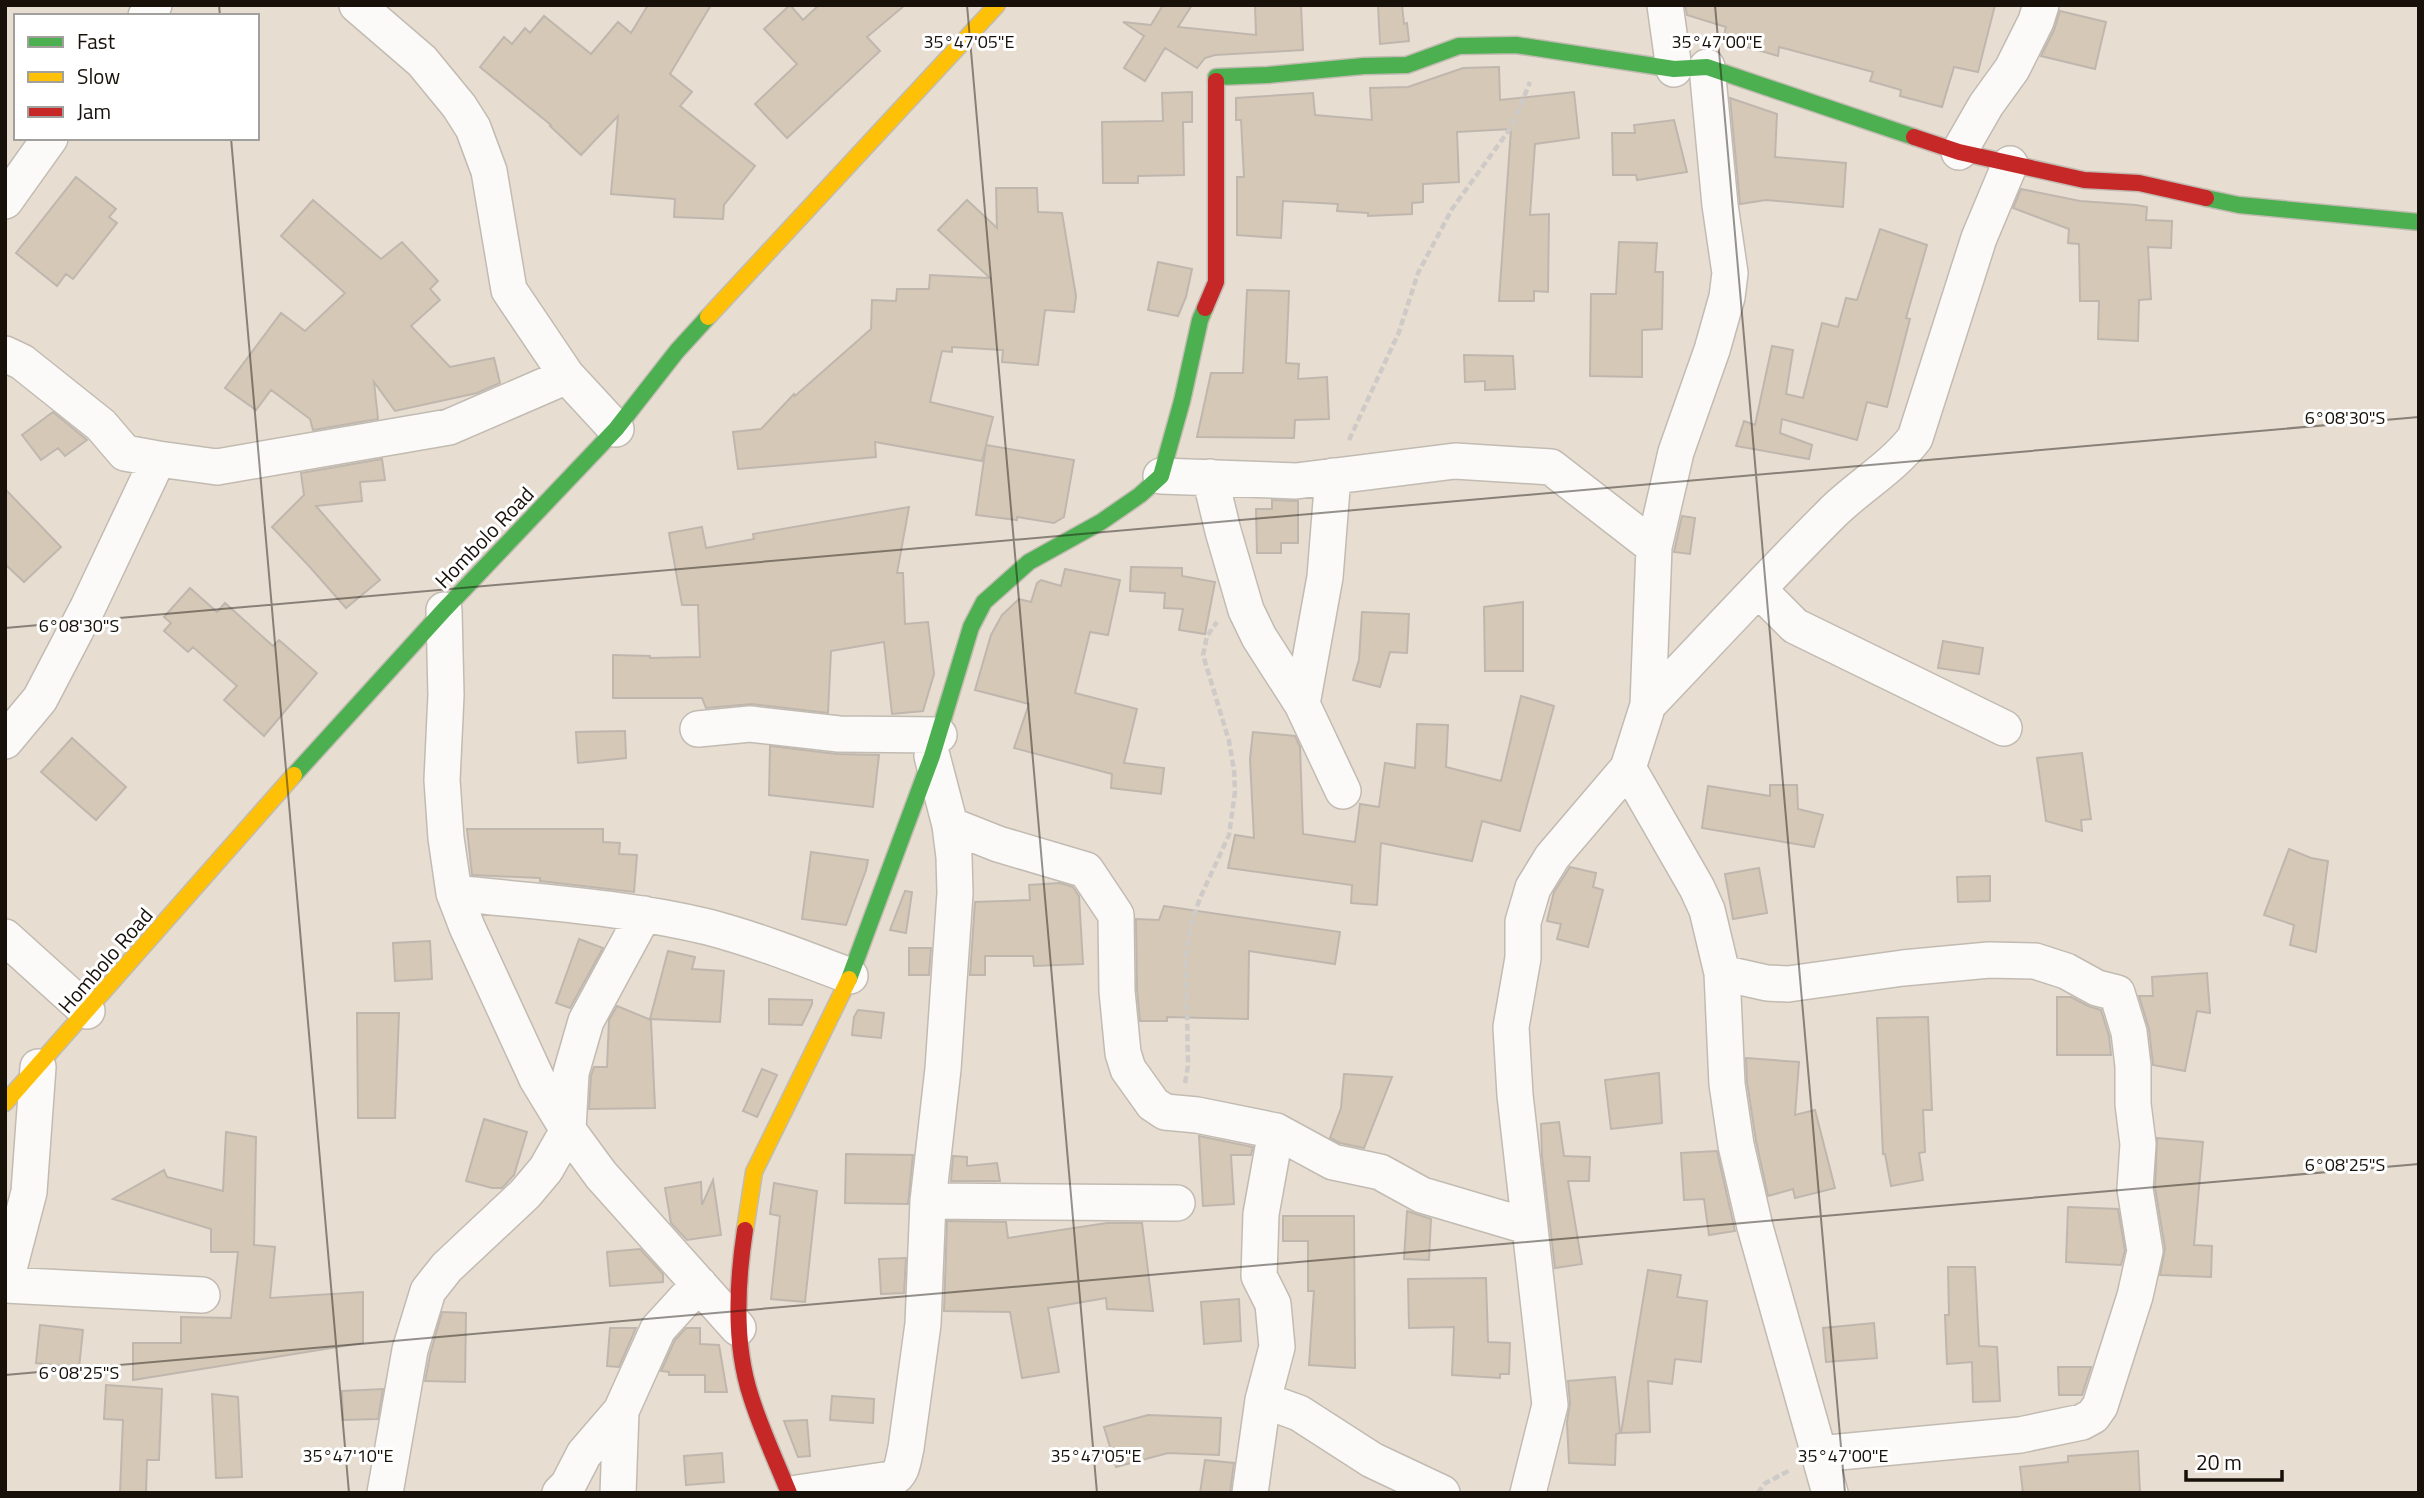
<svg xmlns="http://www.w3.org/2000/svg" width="2424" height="1498" font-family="'Titillium Web',sans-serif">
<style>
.building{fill:#d6c8b6;stroke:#bfb7ae;stroke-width:2}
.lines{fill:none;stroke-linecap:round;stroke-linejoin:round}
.street-casing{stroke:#c2bbb2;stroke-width:38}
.fast-casing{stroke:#c2bbb2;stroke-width:19}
.slow-casing{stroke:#c2bbb2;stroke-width:19}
.jam-casing{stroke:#c2bbb2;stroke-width:19}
.path{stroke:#cecac7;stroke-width:4.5;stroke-dasharray:7 3.5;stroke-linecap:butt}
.street{stroke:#fbfaf8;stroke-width:35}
.fast{stroke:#4caf50;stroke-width:16}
.slow{stroke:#ffc107;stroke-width:16}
.jam{stroke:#c62828;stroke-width:16}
.ticks{fill:none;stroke:#17110a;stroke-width:2;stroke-opacity:0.45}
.labels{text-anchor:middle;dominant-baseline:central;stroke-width:6;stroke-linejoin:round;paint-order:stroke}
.street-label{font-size:21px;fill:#17110a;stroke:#fff}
.ticks-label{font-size:18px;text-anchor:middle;fill:#17110a;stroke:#fff;stroke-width:6;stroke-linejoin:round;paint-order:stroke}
</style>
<rect width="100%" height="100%" fill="#e7ddd1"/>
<path class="building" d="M648,5h63l-41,69 22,18 -12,14 75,60 -31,39 -1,14 -49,-2 1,-18 -64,-5 7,-78 -37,39 -31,-29 1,-1 -71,-58 24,-30 8,7 13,-16 5,5 14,-17 47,38 27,-32 13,11z
M790,5l13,15 16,-15h86l-38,32 13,14 -93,87 -32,-34 42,-40 -33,-35z
M1163,5h29l-14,22 78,8 -1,-30h46l2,45 -88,5 -10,3 -8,10 -32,-20 -20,33 -21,-13 20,-32 -21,-14 28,3z
M1378,5h24l2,19 3,-1 2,18 -29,3z
M1685,5h310l-17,67 -24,-5 -12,40 -42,-11 1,-6 -31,-9 3,-9 -86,-23 -8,-2 -1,9 -55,-16 3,-13 -39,-12z
M2060,11l46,11 -11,47 -54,-13 13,-26z
M1499,67l1,33 74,-8 5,46 -44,6 -5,71 19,-1 -1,78 -14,-1v10h-35l12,-172 -54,3 2,50 -36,2v18l-11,1v11l-44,2v-3l-31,-2 1,-7 -55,-3 -2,37 -44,-3v-58h7l-3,-57h-5v-22l77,-5 2,22 57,5 -2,-32 38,-1 55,-19z
M1192,92v30h-9l1,53 -46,1v7h-35l-1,-61 61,-1 -1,-28z
M1730,98l47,16 -2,43 71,6 -3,44 -77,-7 -26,4z
M1674,120l13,52 -50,8 -1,-5h-23l-1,-42h23l-1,-8z
M76,177l40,32 -7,8 8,6 -44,56 -7,-5 -9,12 -41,-33z
M996,188h41l1,24 24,1 14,83 -2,16 -29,-2 -7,55 -36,-3 1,-12 -51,-3v5l-10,-1 -12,51 63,15 -7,28 88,15 -10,57 -10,6 -37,-6v3l-41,-5 10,-69 -4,15 -107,-19 1,15 -138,12 -5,-37 28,-3 33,-35 1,2 76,-67 1,-29 24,1 1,-12h32l1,-14 60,3 -52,-48 29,-30 30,28z
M2021,189l59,12 56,4 11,2 -1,13 26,1 -1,27 -23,-1 3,52 -12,1 -1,41 -40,-2 1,-38h-19l-1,-57 -11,-1 1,-14 -56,-21z
M313,200l68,59 21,-17 36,39 -8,8 10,11 -29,26 39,41 44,-9 6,25 -23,10 -82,18 -21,-29 4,37 -65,11 -3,-11 -39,-29 -15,20 -31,-22 56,-75 24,18 40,-38 -64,-57z
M1880,229l47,16 -21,73 4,1 -23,88 -20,-5 -10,38 -75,-21 -2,14 32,12 -3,14 -73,-13 8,-25 11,4 17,-79 21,4 -7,44 17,4 19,-75 16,4 8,-29 11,2z
M1619,242l38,1 -2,29h8l-1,57 -20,1v47l-52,-1 1,-82h25z
M1158,262l34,7 -6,28 -8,19 -30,-6z
M1247,290l42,1 -3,72 13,1 -1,15 29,-2 2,42 -34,1 -1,18 -97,-1 14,-64h32z
M1464,355l49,1 2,33 -30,1v-9l-20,1z
M53,412l34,28 -22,16 -7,-8 -17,12 -19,-25z
M382,459l3,21 -25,2 2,19 -46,5 64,74 -34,28 -37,-42 -37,-39 32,-32 -3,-22z
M5,489l56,58 -37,35 -19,-18z
M1272,500l26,1v42h-17v10h-24l-1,-44h16z
M909,507l-12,66h6l2,51 23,-2 6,52 -11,37 -31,3 -8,-72 -53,9 -3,62 -76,-9 -46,4 -4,-10h-89v-43l37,1v2l50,-1 -2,-52h-16l-13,-72 33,-6 4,21 48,-9 -1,-5z
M1682,516l13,2 -5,36 -16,-2z
M1131,567l51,1v8l33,6 -10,52 -26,-4 4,-21 -19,-1 1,-15 -35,-2z
M1065,569l55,11 -12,55 -18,-3 -15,61 62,16 -13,54 40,5 -3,26 -50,-6 1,-14 -98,-26 15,-44 -54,-14 16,-55 11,-20 17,-16 12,3 6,-19 4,-3 20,6z
M190,588l27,24 8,-9 48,43 6,-6 38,33 -53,63 -40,-36 13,-14 -44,-39 -5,5 -24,-21 7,-8 -7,-6z
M1523,602v69h-38l-1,-64z
M1362,612l47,2 -2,39 -17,-1 -10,35 -27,-7 6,-20z
M1943,641l40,7 -4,26 -41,-6z
M1521,696l33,10 -34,125 -38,-10 -10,40 -91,-18 -4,62 -26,-2 1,-18 -124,-17 7,-33 19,3 -4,-79 3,-27 42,4 5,11 3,87 52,8 5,-38 19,3 6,-44 30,5 2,-44 31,1 -2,42 55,14z
M625,731l1,27 -48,5 -2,-31z
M72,738l54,49 -30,33 -55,-48z
M770,746l67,8 42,1 -6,52 -104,-12z
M2082,753l9,66 -10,1 1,11 -36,-10 -9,-63z
M1770,785h27l1,24 25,6 -9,32 -112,-19 6,-42 62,10z
M467,829h136v13l17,1 -1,11 18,1 -3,37 -94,-11v-3l-68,-3z
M2289,849l22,9 17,3 -12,91 -26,-7 4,-20 -30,-10z
M811,852l57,8 -2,10 -20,55 -44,-6z
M1570,867l26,6 -3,14 10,3 -15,57 -31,-8 4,-15 -14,-3 7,-29z
M1759,868l8,45 -34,6 -8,-45z
M1990,876v25l-32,1 -1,-25z
M1060,883l13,4 6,9 4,68 -49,2 -1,-10h-48v19h-15l5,-73 55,-2 -1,-15z
M905,891l7,1 -6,41 -16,-3z
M1164,906l176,26 -5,32 -86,-13 -1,68 -81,-2v4h-27l-3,-31 -1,-71 23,1z
M579,939l24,9 -33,60 -14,-5z
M430,941l2,38 -37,2 -2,-38z
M909,948h22l-2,27h-20z
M668,951l27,6 -3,12 32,2 -4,51 -70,-3z
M2207,973l3,40 -13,-2 -12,60 -32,-6 -4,-36 -10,-33h14l-1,-19z
M2057,997h14l17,9 13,4 8,26 2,19h-54z
M769,999l43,1v4l-10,21 -33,-1z
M617,1006l34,14 4,88 -66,1 2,-33 3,-9h13l2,-47z
M858,1010l26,3 -3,25 -29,-3 2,-18z
M357,1013h42l-4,105h-37z
M1928,1017l4,93h-9l2,42 -6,1 4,27 -32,6 -6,-32h-2l-6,-136z
M1746,1058l53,4 -4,53 20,-5 20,78 -40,10 -2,-9 -25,7 -12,-55 -9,-59z
M762,1069l15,6 -20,42 -14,-6z
M1659,1073l3,50 -51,6 -6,-49z
M1344,1074l48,3 -28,71 -24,-5 -10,-5 11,-30z
M484,1119l43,13 -13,43 -12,13h-10l-26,-7z
M1559,1122l5,34 26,1 -1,24h-21l14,83 -27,4 -13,-112 -1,-32z
M226,1132l30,5 -2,108 21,2 -5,51 93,-6v51l-230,37v-37h48v-26l50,1 7,-66h-27v-23l-98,-30 51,-29 3,7 56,14z
M1199,1136l54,11 -2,8h-20l3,49 -31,2z
M2157,1138l46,4 -9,103 18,1 -1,31 -51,-2 5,-27 -10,-60z
M1717,1151l18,80 -26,4 -5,-36 -20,1 -3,-47z
M846,1154l67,1 -5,49 -63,-1z
M953,1156l14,1v9l30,-3 3,18h-49z
M713,1180l8,55 -34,5 -16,-17 -6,-35 36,-6 1,23z
M774,1183l43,8 -12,111 -34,-3 9,-83 -10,-2z
M2068,1207l50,2 7,41 -4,15 -55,-3z
M1407,1211l24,8 -2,41 -25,-1z
M1283,1216h71l1,152 -46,-3 5,-74h-6v-50h-25z
M947,1221l59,1 2,16 99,-15h35l11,88 -46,-2 -1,-11 -58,10 11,64 -37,6 -12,-66 -66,-1z
M640,1249l23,25v8l-53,4 -3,-34z
M906,1258l-2,35 -23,1 -2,-35z
M1948,1267h27l4,79 18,1 3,54 -27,1 -1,-40 -25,2 -2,-49h4z
M1648,1270l33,5 -4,22 30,4 -6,61 -26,-3 -3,25 -24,-3 2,51 -29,1z
M1486,1278l2,64 22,1 -1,31h-9v4l-48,-3 2,-48 -45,1 -1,-49z
M1239,1299l2,42 -37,3 -3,-42z
M442,1312l24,1 -1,69 -40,-1 5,-26z
M1874,1323l3,35 -51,4 -3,-34z
M40,1325l43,5 -4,38 -43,-5z
M610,1328h26l-17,39 -12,-1z
M686,1328h14v16l19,1 8,47h-22v-17h-36v-3l-8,-1 14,-31z
M2058,1367h33l-9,28h-23z
M1615,1377l5,56 -4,1 -1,31 -46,-2 -2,-41 3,-19 -2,-22z
M106,1385l56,4 -3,71h-12l-1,33h-26l3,-73 -19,-1z
M383,1389l-5,30 -35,1 -1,-29z
M212,1394l26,3 4,80 -26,1z
M832,1396l42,3 -1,24 -43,-3z
M1148,1415l73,3 -2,37 -51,-2 -52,14 -12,-40z
M807,1420l3,36 -12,1 -14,-36z
M2138,1451l2,42h-117l-3,-26 48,-5v-6z
M722,1453l2,29 -38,3 -2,-29z
M1205,1460l29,3 -4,30h-30z"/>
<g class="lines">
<defs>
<path id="street" d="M357,5l65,56 37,45 14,22 16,43 20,119 58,86 49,53
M1665,5l9,64
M146,16l8,-11
M1959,152l27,-47 26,-36 24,-48 5,-16
M5,201l45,-63
M5,354l17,8 79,63 24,28 33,6 -70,148 -48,92 -35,42
M158,459l59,8 232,-40 118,-51
M1161,476l135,5 159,-20 96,6 103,80
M1210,477l13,54 23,79 13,27 43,67 41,87
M1758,589l37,37 209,102
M444,610l2,85 -4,85 4,58 8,55 13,34 70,152 31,51 33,45 137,153
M1302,704l23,-127 8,-101
M1648,705c61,-64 121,-129 184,-192 26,-26 60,-45 83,-75l64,-200 31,-74
M698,729l52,-5 89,10 100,1
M1628,768l69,120 10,22 15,63 5,111 9,61 19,82 75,266
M950,825l48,19 88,26 30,45 1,76 6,62 5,16 25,35 12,8 32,3 79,16 57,31 47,10 42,23 108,32
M454,893c84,9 172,14 254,34 49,13 95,31 142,49
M5,937l82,74
M1722,973l45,10 21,1 115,-16 86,-8 46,1 31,10 31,17 20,5 12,39 4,34v38l5,40 -3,45 10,62 -10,45 -35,110 -7,10 -11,6 -62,13 -202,19
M1276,1131l-15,83 -2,62 14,28 4,43 -14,53 36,13 73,47 70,33
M928,1201l249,2
M5,1284l24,-92 9,-125
M5,1285l197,10
M385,1493l25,-143 18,-59 19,-24 78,-73 21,-25 22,-39 3,-57 15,-52 58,-107
M560,1493l8,-8 16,-31 37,-43 37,-82 41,-45
M618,1493l3,-82
M797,1493l94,-14c12,-5 12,-19 15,-31l17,-124 5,-123 15,-132 12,-176 -1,-36 -4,-32 -18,-69
M1250,1493l13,-93
M1528,1493l22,-88 -35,-310 -4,-68 12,-69v-36l10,-34 19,-31 76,-89 20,-63 6,-158 22,-95 36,-102 15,-53 3,-24 -10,-68 -13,-138"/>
<path id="fast" d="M1216,81v-4l52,-2 96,-9 43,-1 52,-19 57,-1 158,24 33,-2 207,70
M2206,198l33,7 180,17
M294,775l150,-165 172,-181 61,-78 31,-34
M849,979l83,-223 39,-129 13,-25 45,-40 72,-40 39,-27 21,-19 21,-75 18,-81 5,-12"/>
<path id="slow" d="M708,317l289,-312
M5,1103l289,-328
M745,1230l9,-58 95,-193"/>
<path id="jam" d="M1914,137l45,15 125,28 55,3 67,15
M1205,308l11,-26v-201
M745,1230c-8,52 -11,116 6,167 10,32 25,64 38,96"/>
</defs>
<use href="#street" class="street-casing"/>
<use href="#fast" class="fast-casing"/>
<use href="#slow" class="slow-casing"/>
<use href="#jam" class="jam-casing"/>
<path class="path" d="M1349,440l50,-108 19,-59 34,-64 60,-83 18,-44
M1185,1083l3,-17 -2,-109 5,-33 9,-26 29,-63 6,-43 -1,-22 -5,-29 -26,-86 4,-19 10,-14
M1758,1493l6,-9 26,-14"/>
<use href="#street" class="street"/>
<use href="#fast" class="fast"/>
<use href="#slow" class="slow"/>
<use href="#jam" class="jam"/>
</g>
<path class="ticks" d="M219,5l1,11M967,5l130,1488M1715,5l130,1488M231,138l118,1355M5,628l2414,-211M5,1375l2414,-211"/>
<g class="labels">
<g class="street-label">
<text transform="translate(484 537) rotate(-46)">Hombolo Road</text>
<text transform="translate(105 960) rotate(-49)">Hombolo Road</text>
</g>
</g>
<g class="ticks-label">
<text x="969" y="48">35°47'05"E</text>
<text x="1717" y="48">35°47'00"E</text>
<text x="2345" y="424">6°08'30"S</text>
<text x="79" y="632">6°08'30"S</text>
<text x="2345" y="1171">6°08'25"S</text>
<text x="79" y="1379">6°08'25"S</text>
<text x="348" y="1462">35°47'10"E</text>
<text x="1096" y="1462">35°47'05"E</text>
<text x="1843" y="1462">35°47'00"E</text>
</g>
<rect width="2424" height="1498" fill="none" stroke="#17110a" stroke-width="14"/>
<rect x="14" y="14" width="245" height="126" fill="#ffffff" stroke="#a2a09d" stroke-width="2"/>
<rect x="28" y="37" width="35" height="10" fill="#4caf50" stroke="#a2a09d" stroke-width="2"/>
<text x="77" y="49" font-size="21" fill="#17110a">Fast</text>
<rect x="28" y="72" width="35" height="10" fill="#ffc107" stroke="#a2a09d" stroke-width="2"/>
<text x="77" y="84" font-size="21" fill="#17110a">Slow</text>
<rect x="28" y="107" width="35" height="10" fill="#c62828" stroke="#a2a09d" stroke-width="2"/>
<text x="77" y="119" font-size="21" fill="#17110a">Jam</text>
<path d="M2186 1470v10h96v-10" fill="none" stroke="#17110a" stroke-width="3.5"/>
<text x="2196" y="1470" font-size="21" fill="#17110a" stroke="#ffffff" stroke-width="5" paint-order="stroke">20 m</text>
</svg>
